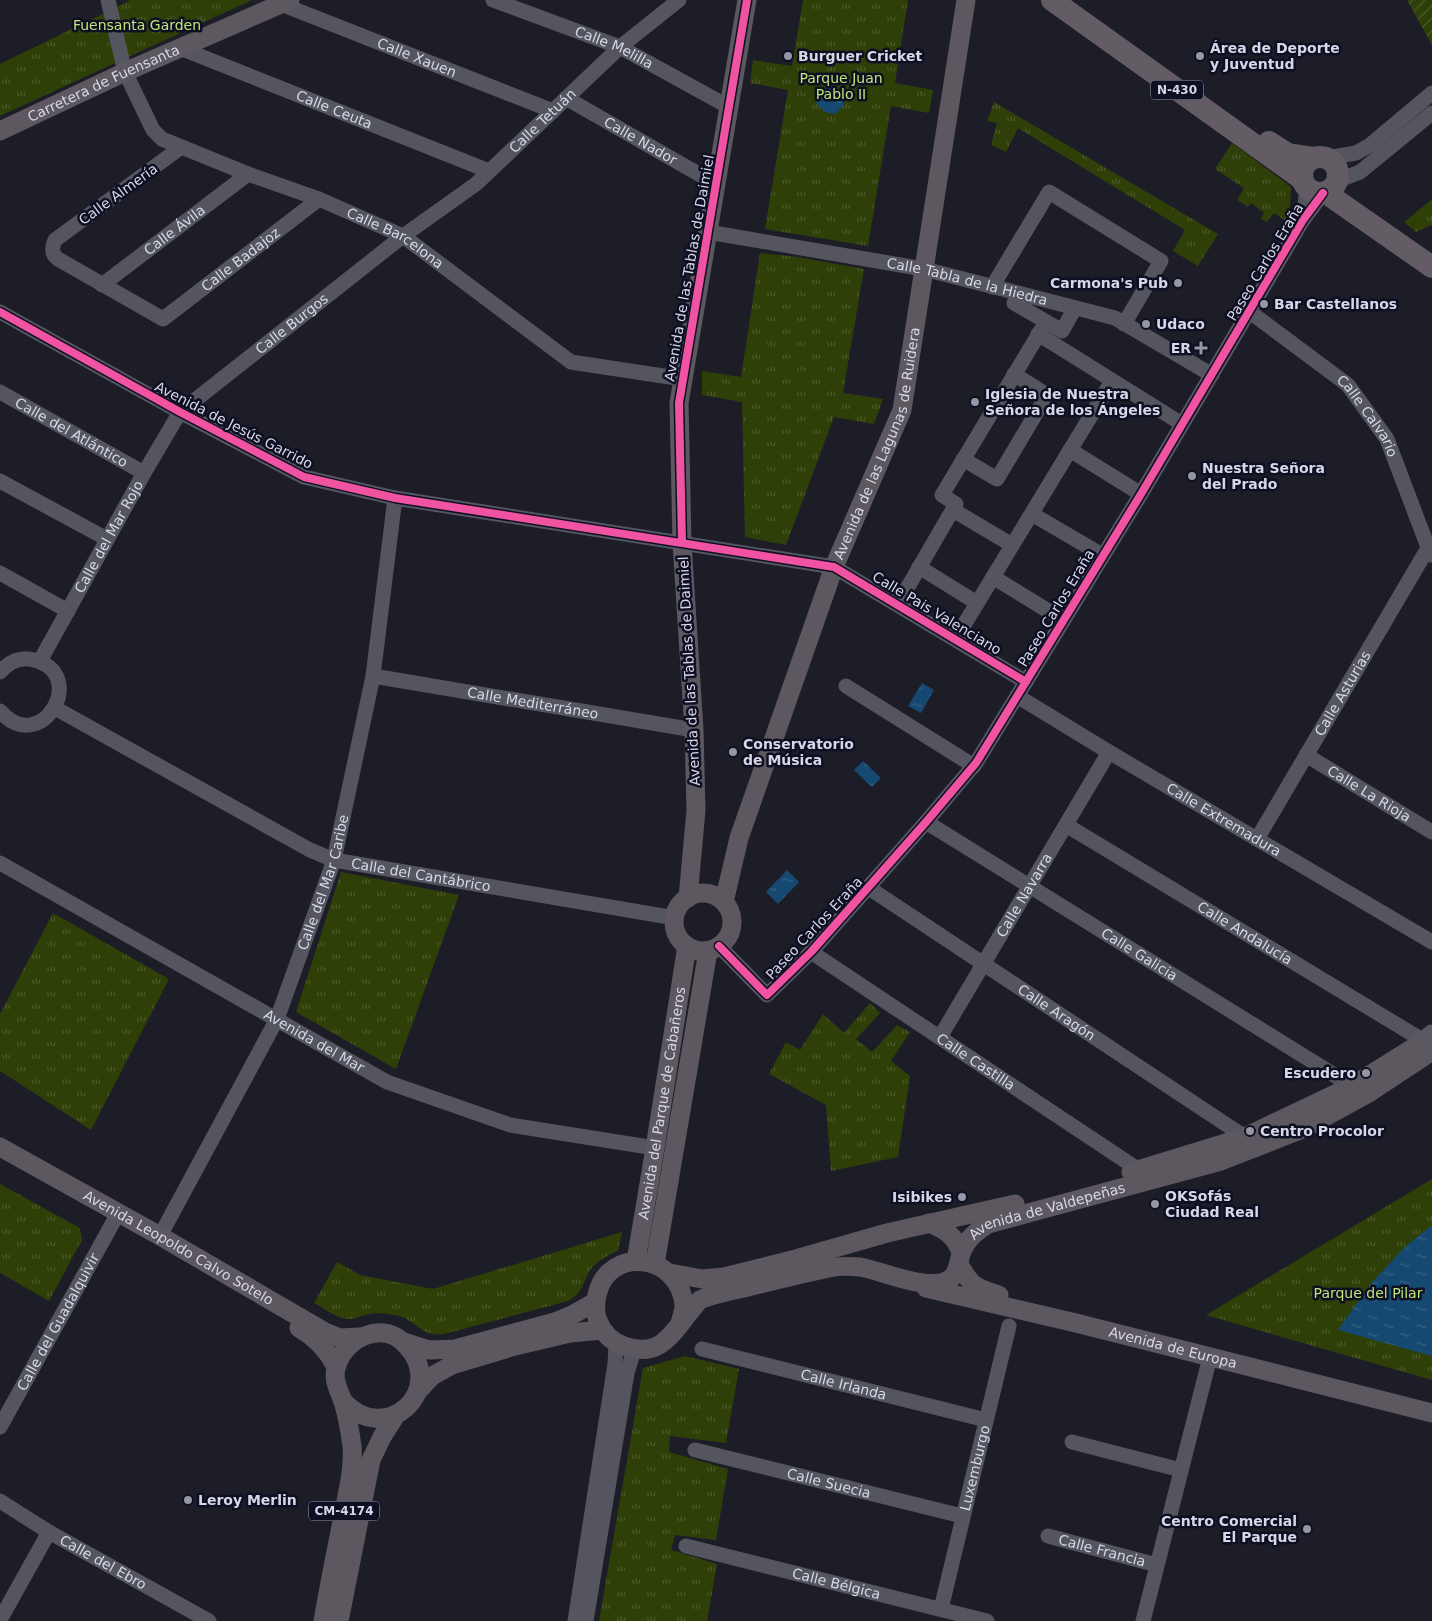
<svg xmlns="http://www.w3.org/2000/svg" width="1432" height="1621" font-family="'DejaVu Sans',sans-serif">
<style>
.grass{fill:url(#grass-tufts)}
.garden{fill:url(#garden-furrows)}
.water{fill:url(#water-ripples)}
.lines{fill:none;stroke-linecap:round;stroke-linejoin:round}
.minor{stroke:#54555e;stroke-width:15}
.major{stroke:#5d585f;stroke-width:19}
.highway{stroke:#645c64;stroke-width:22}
.cycleway-casing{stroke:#0f0f23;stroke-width:11}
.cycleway{stroke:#f153a3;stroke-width:8}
.poi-dot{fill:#9597a4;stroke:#0f0f23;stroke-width:2}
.labels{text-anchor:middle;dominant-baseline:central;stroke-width:5;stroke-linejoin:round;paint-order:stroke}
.shield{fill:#0f0f23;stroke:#9a9cac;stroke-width:1}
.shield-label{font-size:12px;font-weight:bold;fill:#d6d8e7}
.park-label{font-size:14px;fill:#bde676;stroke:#0f0f23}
.street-label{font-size:14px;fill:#d6d8e7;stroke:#0f0f23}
.poi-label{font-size:14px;font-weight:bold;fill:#d6d8e7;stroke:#0f0f23;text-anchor:start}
</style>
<defs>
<pattern id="grass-tufts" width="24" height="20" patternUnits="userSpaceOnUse" patternTransform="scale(1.25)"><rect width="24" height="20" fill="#2e3f07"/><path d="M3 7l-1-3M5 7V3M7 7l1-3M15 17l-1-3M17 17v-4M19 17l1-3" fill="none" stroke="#4c5a2b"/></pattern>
<pattern id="garden-furrows" width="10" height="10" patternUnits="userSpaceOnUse" patternTransform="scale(1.25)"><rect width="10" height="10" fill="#2e3f07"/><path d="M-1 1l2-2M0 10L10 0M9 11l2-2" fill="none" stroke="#4c5a2b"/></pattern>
<pattern id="water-ripples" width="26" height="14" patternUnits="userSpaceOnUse" patternTransform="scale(1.25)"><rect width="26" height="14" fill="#154972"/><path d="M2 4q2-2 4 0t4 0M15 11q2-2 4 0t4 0" fill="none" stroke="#366286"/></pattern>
</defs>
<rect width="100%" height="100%" fill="#1d1d28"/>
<path class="grass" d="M131,0h121l-252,116v-52z
M803,0h105l-13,83 38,7 -4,23 -38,-7 -23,140 -103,-17 23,-139 -38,-7 3,-23 39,6z
M994,102l224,132 -20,32 -25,-15 12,-21 -167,-102 -12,24 -15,-7 6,-22 -10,-2z
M1232,143l59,44 -2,36 -15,-10 -7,9 -6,-3 3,-6 -13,-10 -3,4 -11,-7 7,-12 -29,-19z
M1432,199v26l-16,7 -12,-10z
M760,253l38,4 66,12 -21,124 40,6 -9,25 -40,-7 -48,128 -41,-8 -3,-135 -40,-7v-24l39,6z
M341,872l118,23 -63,174 -100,-57z
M53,913l116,66 -78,151 -91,-59v-57z
M870,1003l10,10 -24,26 16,13 25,-27 13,7 -19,29 19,15 -12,81 -67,14 -5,-66 -57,-31 17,-32 14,8 23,-36 21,19z
M1432,1179v201l-226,-65z
M0,1184l80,44 2,12 -33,61 -49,-28z
M622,1232l-4,19c-9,3 -22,11 -27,18 -9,14 -8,24 -23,32l-124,33c-24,3 -25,-12 -45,-18 -12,-3 -23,-4 -35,-1 -5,2 -10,4 -15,4 -12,0 -25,-11 -35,-16l23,-41 23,13 73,14z
M685,1356l54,13 -13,74 -56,-7 -1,16 59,17 -12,71 -41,-5 -4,15 46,14 -10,57h-108l44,-253z"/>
<path class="garden" d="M1407,0h25v45z"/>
<path class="water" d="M835,85l6,8 3,12 -9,9 -10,-2 -9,-9 7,-15z
M922,683l12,7 -13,23 -13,-7z
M863,761l18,17 -9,9 -18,-17z
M787,870l12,12 -21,22 -12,-12z
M1432,1225v131l-94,-26 35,-49 33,-35z"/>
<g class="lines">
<g class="minor">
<path id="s1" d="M108,0l17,72 28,58 9,9 86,35 71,25 84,37 168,126 112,17"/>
<path id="s2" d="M493,0l127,47 109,60"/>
<path id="s3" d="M281,4l272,107"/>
<path id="s4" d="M180,48l309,123"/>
<path id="s5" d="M566,98l150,86"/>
<path id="s6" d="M180,148l-125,92c-3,7 -4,14 3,19l105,60 156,-120"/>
<path d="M1327,158l29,-5 14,-8 62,-52"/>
<path d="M1337,181l23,-9 72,-59"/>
<path d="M1303,219l4,-31"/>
<path id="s7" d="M708,232l216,37 191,49 97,57"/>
<path id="s8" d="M102,285l146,-111"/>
<path d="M992,287l57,-95 112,69 -37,63"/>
<path d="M1018,293l-4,10 48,28 13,-23"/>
<path d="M0,312l180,100 124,65 91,21 439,69 192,115"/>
<path id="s9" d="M1250,312l98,73 39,54 44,116"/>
<path d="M1038,334l144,90"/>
<path id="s10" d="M0,392l144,81"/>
<path d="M1070,450l71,44"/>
<path d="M963,459l34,20 50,-84 -33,-21"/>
<path d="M0,481l107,58"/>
<path d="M953,510l59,35"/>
<path d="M1032,514l70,41"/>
<path d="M919,567l58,36"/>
<path d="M0,573l68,38"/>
<path d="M993,577l70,43"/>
<path d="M898,604l58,-100 -14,-9 104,-173"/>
<path d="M956,638l156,-257"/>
<path id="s11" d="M40,661l104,-188 36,-61 223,-176 73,-52 144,-137 59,-47"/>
<path d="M0,672c9,-10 20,-16 34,-12 56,14 7,98 -34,51"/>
<path id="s12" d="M373,676l321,54"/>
<path d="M846,686l128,80"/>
<path id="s13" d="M1017,696l92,56 323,190"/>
<path id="s14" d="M55,708l255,142 24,10 341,58"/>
<path id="s15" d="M1306,755l126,77"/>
<path id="s16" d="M926,822l426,264"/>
<path id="s17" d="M1066,825l358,216"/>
<path id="s18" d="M1257,839l171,-291"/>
<path id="s19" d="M0,863l387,219 123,43 145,23"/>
<path id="s20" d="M869,888l376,249"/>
<path d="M719,946l48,49 44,-43 115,-130 50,-59 165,-269 162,-274 20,-27"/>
<path id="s21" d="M811,952l328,218"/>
<path id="s22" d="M940,1037l169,-285"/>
<path id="s23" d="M160,1236l117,-217 57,-159 39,-184 22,-178"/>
<path id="s24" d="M702,1349l284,71"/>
<path id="s25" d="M0,1427l116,-210"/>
<path d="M1072,1442l109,28"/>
<path id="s26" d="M695,1450l267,66"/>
<path id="s27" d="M0,1501l49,31 160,89"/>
<path id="s28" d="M1048,1536l109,29"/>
<path id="s29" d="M686,1546l301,75"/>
<path id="s30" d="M941,1609l68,-283"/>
<path d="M0,1620l49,-88"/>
<path d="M575,1621l40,-257 1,-20"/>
<path d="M586,1621l41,-248 7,-23"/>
<path d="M1143,1621l67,-264"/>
</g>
<g class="major">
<path id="s31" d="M0,131l125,-59 165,-72"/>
<circle cx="703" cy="922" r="29"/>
<path d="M688,898l8,-88 -2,-80 -12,-187 -3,-140 68,-403"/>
<path id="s32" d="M724,902l15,-64 95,-271 68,-157 64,-410"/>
<path id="s33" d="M0,1147l160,89 165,96 15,6 20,-1"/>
<path d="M1131,1172l114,-35 107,-51 72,-45 8,-7"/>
<path d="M929,1223c16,6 26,13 32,29"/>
<path id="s34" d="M636,1261l19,-113 32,-202"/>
<path d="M655,1264l53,-313"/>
<path d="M959,1264c12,22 16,24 40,31"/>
<path d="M670,1273l32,6 22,-2 72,-18 91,-26 128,-29"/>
<path id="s35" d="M926,1288l150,35 356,90"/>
<path id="s36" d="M680,1324c1,-6 4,-13 4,-18 -3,-52 -76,-62 -87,-11 -2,9 -2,18 1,26 5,12 14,21 26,25 34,12 46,-9 64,-32 4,-4 8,-11 12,-14 13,-6 30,-9 44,-12 28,-7 57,-14 85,-20 10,-2 20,-2 31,-1 23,4 70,26 90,12 9,-6 8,-18 12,-28 5,-12 14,-20 26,-27l233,-63 84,-33 62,-34 65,-43"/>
<path d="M299,1328c16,9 29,23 37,39"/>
<path d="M404,1342l25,8 26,-1 100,-27 17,-7 23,-13"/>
<path d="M418,1391l14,-15 20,-11 63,-19 55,-13 32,-3"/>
<path d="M323,1621c6,-35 13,-70 20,-104 4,-23 11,-48 9,-71 -2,-15 -5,-31 -9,-45 -5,-12 -11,-23 -6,-36 9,-28 47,-45 69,-20 42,44 -20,104 -64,55"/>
<path d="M339,1621l32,-161 11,-23 14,-22"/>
</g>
<path class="highway" d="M1052,0l250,179
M1269,142l19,12 26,4
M1302 175a18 18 0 1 1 36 0a18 18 0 1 1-36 0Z
M1326,193l106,74"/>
<defs>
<path id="cycleway" d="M0,312l180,100 124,65 91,21 439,69 192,115
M682,543l-3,-140 68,-403
M719,946l48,49 44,-43 115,-130 50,-59 165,-269 162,-274 20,-27"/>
</defs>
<use href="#cycleway" class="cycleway-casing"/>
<use href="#cycleway" class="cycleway"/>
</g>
<g class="poi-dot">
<circle cx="788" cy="56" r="5"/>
<circle cx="1200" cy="56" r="5"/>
<circle cx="1178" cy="283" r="5"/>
<circle cx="1264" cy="304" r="5"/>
<circle cx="1146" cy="324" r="5"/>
<path d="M1198.5 340.5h5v5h5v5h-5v5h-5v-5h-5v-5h5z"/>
<circle cx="975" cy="402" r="5"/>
<circle cx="1192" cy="476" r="5"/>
<circle cx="733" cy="752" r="5"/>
<circle cx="1366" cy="1073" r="5"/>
<circle cx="1250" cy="1131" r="5"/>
<circle cx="962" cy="1197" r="5"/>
<circle cx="1155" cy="1204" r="5"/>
<circle cx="188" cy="1500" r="5"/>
<circle cx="1307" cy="1529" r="5"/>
</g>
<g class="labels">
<g class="shield">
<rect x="1151" y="80.5" width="52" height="19" rx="4"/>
<rect x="309" y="1501.5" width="70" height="19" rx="4"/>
</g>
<g class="shield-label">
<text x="1177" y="90">N-430</text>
<text x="344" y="1511">CM-4174</text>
</g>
<g class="park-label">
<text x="137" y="25">Fuensanta Garden</text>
<text x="841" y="78">Parque Juan<tspan x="841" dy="16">Pablo II</tspan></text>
<text x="1368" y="1293">Parque del Pilar</text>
</g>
<g class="street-label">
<text stroke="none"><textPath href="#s2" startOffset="130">Calle Melilla</textPath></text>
<text stroke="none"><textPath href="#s3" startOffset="146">Calle Xauen</textPath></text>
<text stroke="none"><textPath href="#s31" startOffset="114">Carretera de Fuensanta</textPath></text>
<text stroke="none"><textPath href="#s4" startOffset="166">Calle Ceuta</textPath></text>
<text stroke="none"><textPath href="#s11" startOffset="751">Calle Tetuán</textPath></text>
<text stroke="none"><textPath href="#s5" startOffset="86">Calle Nador</textPath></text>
<text transform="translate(118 194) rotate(-36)">Calle Almería</text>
<text stroke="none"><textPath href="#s8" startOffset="91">Calle Ávila</textPath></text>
<text stroke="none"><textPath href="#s1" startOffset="405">Calle Barcelona</textPath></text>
<text stroke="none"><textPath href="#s6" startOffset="395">Calle Badajoz</textPath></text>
<text transform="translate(1265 262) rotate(-59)">Paseo Carlos Eraña</text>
<text transform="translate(689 268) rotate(-80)">Avenida de las Tablas de Daimiel</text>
<text stroke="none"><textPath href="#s7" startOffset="264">Calle Tabla de la Hiedra</textPath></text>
<text stroke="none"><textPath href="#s11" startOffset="428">Calle Burgos</textPath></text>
<text stroke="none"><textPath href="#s9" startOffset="159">Calle Calvario</textPath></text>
<text transform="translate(234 425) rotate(27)">Avenida de Jesús Garrido</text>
<text stroke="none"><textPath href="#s10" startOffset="82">Calle del Atlántico</textPath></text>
<text stroke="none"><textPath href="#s32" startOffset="485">Avenida de las Lagunas de Ruidera</textPath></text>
<text stroke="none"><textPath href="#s11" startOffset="142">Calle del Mar Rojo</textPath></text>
<text transform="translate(1056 608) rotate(-59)">Paseo Carlos Eraña</text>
<text transform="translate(937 613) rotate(31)">Calle Pais Valenciano</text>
<text transform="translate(689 671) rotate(-93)">Avenida de las Tablas de Daimiel</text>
<text stroke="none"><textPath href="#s18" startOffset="169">Calle Asturias</textPath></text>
<text stroke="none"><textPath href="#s12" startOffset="162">Calle Mediterráneo</textPath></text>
<text stroke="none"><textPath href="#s15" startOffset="74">Calle La Rioja</textPath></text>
<text stroke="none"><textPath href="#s13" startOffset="241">Calle Extremadura</textPath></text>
<text stroke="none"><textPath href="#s14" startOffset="406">Calle del Cantábrico</textPath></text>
<text stroke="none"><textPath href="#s23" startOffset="391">Calle del Mar Caribe</textPath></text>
<text stroke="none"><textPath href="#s22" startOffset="165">Calle Navarra</textPath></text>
<text transform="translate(814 928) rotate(-47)">Paseo Carlos Eraña</text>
<text stroke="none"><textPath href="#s17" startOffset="209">Calle Andalucía</textPath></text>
<text stroke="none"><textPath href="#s16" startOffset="251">Calle Galicia</textPath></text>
<text stroke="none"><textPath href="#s20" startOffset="225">Calle Aragón</textPath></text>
<text stroke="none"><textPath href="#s19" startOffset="361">Avenida del Mar</textPath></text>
<text stroke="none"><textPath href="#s21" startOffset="198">Calle Castilla</textPath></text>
<text stroke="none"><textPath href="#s34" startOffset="160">Avenida del Parque de Cabañeros</textPath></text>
<text stroke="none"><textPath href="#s36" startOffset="694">Avenida de Valdepeñas</textPath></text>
<text stroke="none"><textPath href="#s33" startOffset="205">Avenida Leopoldo Calvo Sotelo</textPath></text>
<text stroke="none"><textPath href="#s25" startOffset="120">Calle del Guadalquivir</textPath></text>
<text stroke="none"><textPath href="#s35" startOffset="254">Avenida de Europa</textPath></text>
<text stroke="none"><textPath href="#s24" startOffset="146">Calle Irlanda</textPath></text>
<text stroke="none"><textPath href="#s30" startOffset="145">Luxemburgo</textPath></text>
<text stroke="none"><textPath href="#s26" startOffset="138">Calle Suecia</textPath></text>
<text stroke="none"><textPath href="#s28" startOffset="56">Calle Francia</textPath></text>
<text stroke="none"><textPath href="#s27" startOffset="120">Calle del Ebro</textPath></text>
<text stroke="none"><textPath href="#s29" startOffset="155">Calle Bélgica</textPath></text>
</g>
<g class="poi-label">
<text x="1210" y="48">Área de Deporte<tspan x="1210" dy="16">y Juventud</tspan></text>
<text x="798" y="56">Burguer Cricket</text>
<text x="1168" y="283" text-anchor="end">Carmona's Pub</text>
<text x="1274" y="304">Bar Castellanos</text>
<text x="1156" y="324">Udaco</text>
<text x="1191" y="348" text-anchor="end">ER</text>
<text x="985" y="394">Iglesia de Nuestra<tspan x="985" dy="16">Señora de los Ángeles</tspan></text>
<text x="1202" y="468">Nuestra Señora<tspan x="1202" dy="16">del Prado</tspan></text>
<text x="743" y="744">Conservatorio<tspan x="743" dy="16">de Música</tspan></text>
<text x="1356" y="1073" text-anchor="end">Escudero</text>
<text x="1260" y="1131">Centro Procolor</text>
<text x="1165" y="1196">OKSofás<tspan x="1165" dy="16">Ciudad Real</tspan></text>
<text x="952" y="1197" text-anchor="end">Isibikes</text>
<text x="198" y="1500">Leroy Merlin</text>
<text x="1297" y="1521" text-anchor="end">Centro Comercial<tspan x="1297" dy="16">El Parque</tspan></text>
</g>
</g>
</svg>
